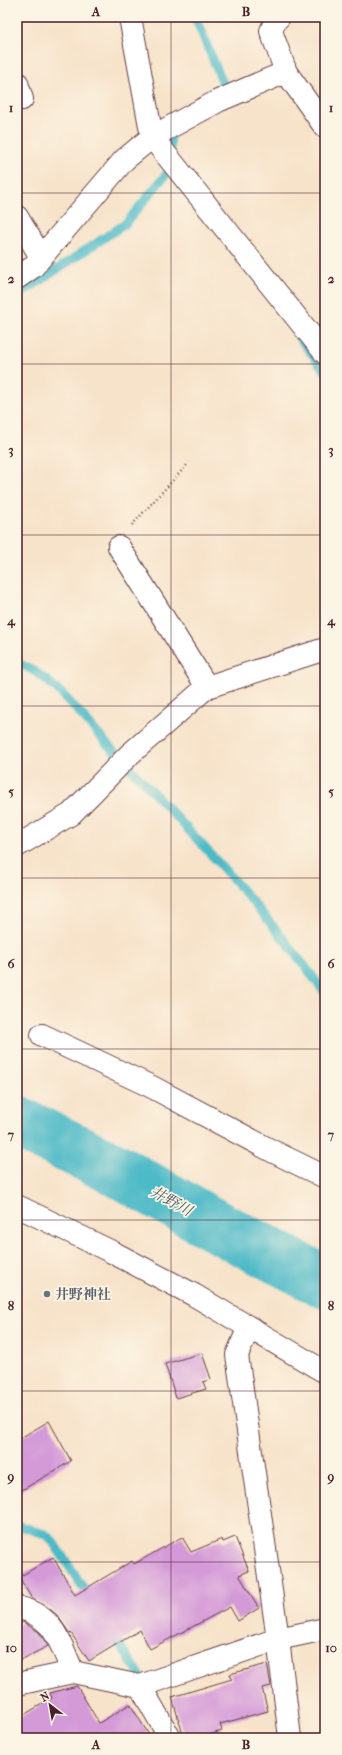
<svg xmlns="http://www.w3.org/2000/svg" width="342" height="1755" font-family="'IM FELL French Canon','Noto Serif JP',serif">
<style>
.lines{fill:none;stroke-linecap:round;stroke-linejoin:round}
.stream{stroke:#4dbac7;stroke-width:9}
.river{stroke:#4dbac7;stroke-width:53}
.building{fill:#d49ad8}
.minor-casing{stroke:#643c43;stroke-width:24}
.path{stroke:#643c43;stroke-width:2.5;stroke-dasharray:1 3;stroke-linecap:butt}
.minor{stroke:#fff;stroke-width:22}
.grid{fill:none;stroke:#4a1f2b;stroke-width:1;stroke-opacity:0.55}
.worship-dot{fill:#6b7280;stroke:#fcf5e5;stroke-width:1.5}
.labels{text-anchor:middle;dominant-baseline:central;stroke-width:3.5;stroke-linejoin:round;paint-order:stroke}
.worship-label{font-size:14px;font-weight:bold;fill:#5b616d;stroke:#fcf5e5;text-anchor:start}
.water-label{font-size:15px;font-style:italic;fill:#4b5562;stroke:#fcf5e5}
.neatline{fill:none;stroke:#4a1f2b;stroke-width:1.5}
.grid-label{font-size:13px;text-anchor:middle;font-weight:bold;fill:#4a1f2b}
</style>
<rect width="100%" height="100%" fill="#fcf5e5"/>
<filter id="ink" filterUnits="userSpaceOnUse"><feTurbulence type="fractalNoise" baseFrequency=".025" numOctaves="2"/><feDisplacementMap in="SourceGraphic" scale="8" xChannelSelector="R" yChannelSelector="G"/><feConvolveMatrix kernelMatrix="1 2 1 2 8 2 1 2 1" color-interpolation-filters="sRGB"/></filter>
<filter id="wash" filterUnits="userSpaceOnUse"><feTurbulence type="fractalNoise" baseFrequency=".012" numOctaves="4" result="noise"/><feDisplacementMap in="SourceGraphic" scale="16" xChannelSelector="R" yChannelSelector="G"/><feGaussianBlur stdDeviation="0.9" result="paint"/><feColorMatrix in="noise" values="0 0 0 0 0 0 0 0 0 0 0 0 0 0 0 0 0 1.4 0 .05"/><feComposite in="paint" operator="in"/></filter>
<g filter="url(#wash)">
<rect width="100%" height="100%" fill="#f7e3ca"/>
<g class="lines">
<path class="stream" d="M195,17l30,71 -8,5
M17,296l108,-72 44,-53 2,-44
M298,336l27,35
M17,663c36,12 65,55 91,82 76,79 152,159 217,248
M17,1525l28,9 6,5 39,59
M112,1633l28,42"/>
<path class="river" d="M17,1122l96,46 103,58 109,56"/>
</g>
<g id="blocks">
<path class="building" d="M202,1353l9,26 -8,3 3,7 -30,9 -11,-34z
M49,1421l22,40 -54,32v-53z
M182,1537l9,15 31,-13 1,3 12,-5 14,34 -10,4 20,33 -21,13 -8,-14 -80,42 -10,-19 -51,31 -18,-28 -1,1 -13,-19 -11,-9 -14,-7 -13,-22 34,-20 22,38 57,-34 2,3z
M23,1622l16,10 9,14 -31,16v-37z
M267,1664l4,22 -9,2 6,23 -48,13 2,7 -24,7h-14l-12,-41 60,-18 -2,-5z
M77,1686l22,37 31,-19 21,34h-134v-19l35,-21 -2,-5z"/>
</g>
</g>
<g filter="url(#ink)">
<use href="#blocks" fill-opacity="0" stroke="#643c43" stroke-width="1"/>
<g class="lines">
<defs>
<path id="minor" d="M279,17l-3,2 -5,12 15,41 39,55
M286,72l-68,29 -66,36 173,216
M17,83l5,16
M17,217l24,40
M17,278l16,-11 91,-107 28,-23 -22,-120
M119,547l88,140
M17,846l54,-32 59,-60 77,-67 118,-38
M42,1035l110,52 120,64 53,26
M17,1206l95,46 82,43 131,77
M249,1327l-12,28 41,284 12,99
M17,1607c38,10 41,32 56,65
M17,1684l56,-12 67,14 138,-47 47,-10
M140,1686l30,52"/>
</defs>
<use href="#minor" class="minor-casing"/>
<path class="path" d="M132,525l55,-60"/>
<use href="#minor" class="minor"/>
</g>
</g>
<path class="grid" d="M171,17v1721M17,193h308M17,364h308M17,535h308M17,706h308M17,878h308M17,1049h308M17,1220h308M17,1391h308M17,1562h308"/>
<circle class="worship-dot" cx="47" cy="1294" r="4"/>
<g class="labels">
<g class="worship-label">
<text x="55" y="1294">井野神社</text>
</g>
<g class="water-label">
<text transform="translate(171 1201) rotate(29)">井野川</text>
</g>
</g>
<rect width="342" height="1755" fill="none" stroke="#fcf5e5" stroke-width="44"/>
<g transform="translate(50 1705) rotate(329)" stroke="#fcf5e5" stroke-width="3" paint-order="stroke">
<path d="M0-3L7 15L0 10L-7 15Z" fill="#4a1f2b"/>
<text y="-6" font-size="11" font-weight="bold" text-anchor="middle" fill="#4a1f2b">N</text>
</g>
<rect x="22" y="22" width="298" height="1711" class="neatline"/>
<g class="grid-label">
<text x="96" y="16">A</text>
<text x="246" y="16">B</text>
<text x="11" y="112">1</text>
<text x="331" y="112">1</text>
<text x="11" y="283">2</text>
<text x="331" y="283">2</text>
<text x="11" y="454">3</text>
<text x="331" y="454">3</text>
<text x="11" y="625">4</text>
<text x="331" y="625">4</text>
<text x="11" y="796">5</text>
<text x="331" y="796">5</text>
<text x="11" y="968">6</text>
<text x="331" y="968">6</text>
<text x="11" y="1139">7</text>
<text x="331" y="1139">7</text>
<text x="11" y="1310">8</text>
<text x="331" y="1310">8</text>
<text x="11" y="1481">9</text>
<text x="331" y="1481">9</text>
<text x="11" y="1652">10</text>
<text x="331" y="1652">10</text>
<text x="96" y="1749">A</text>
<text x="246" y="1749">B</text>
</g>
</svg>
